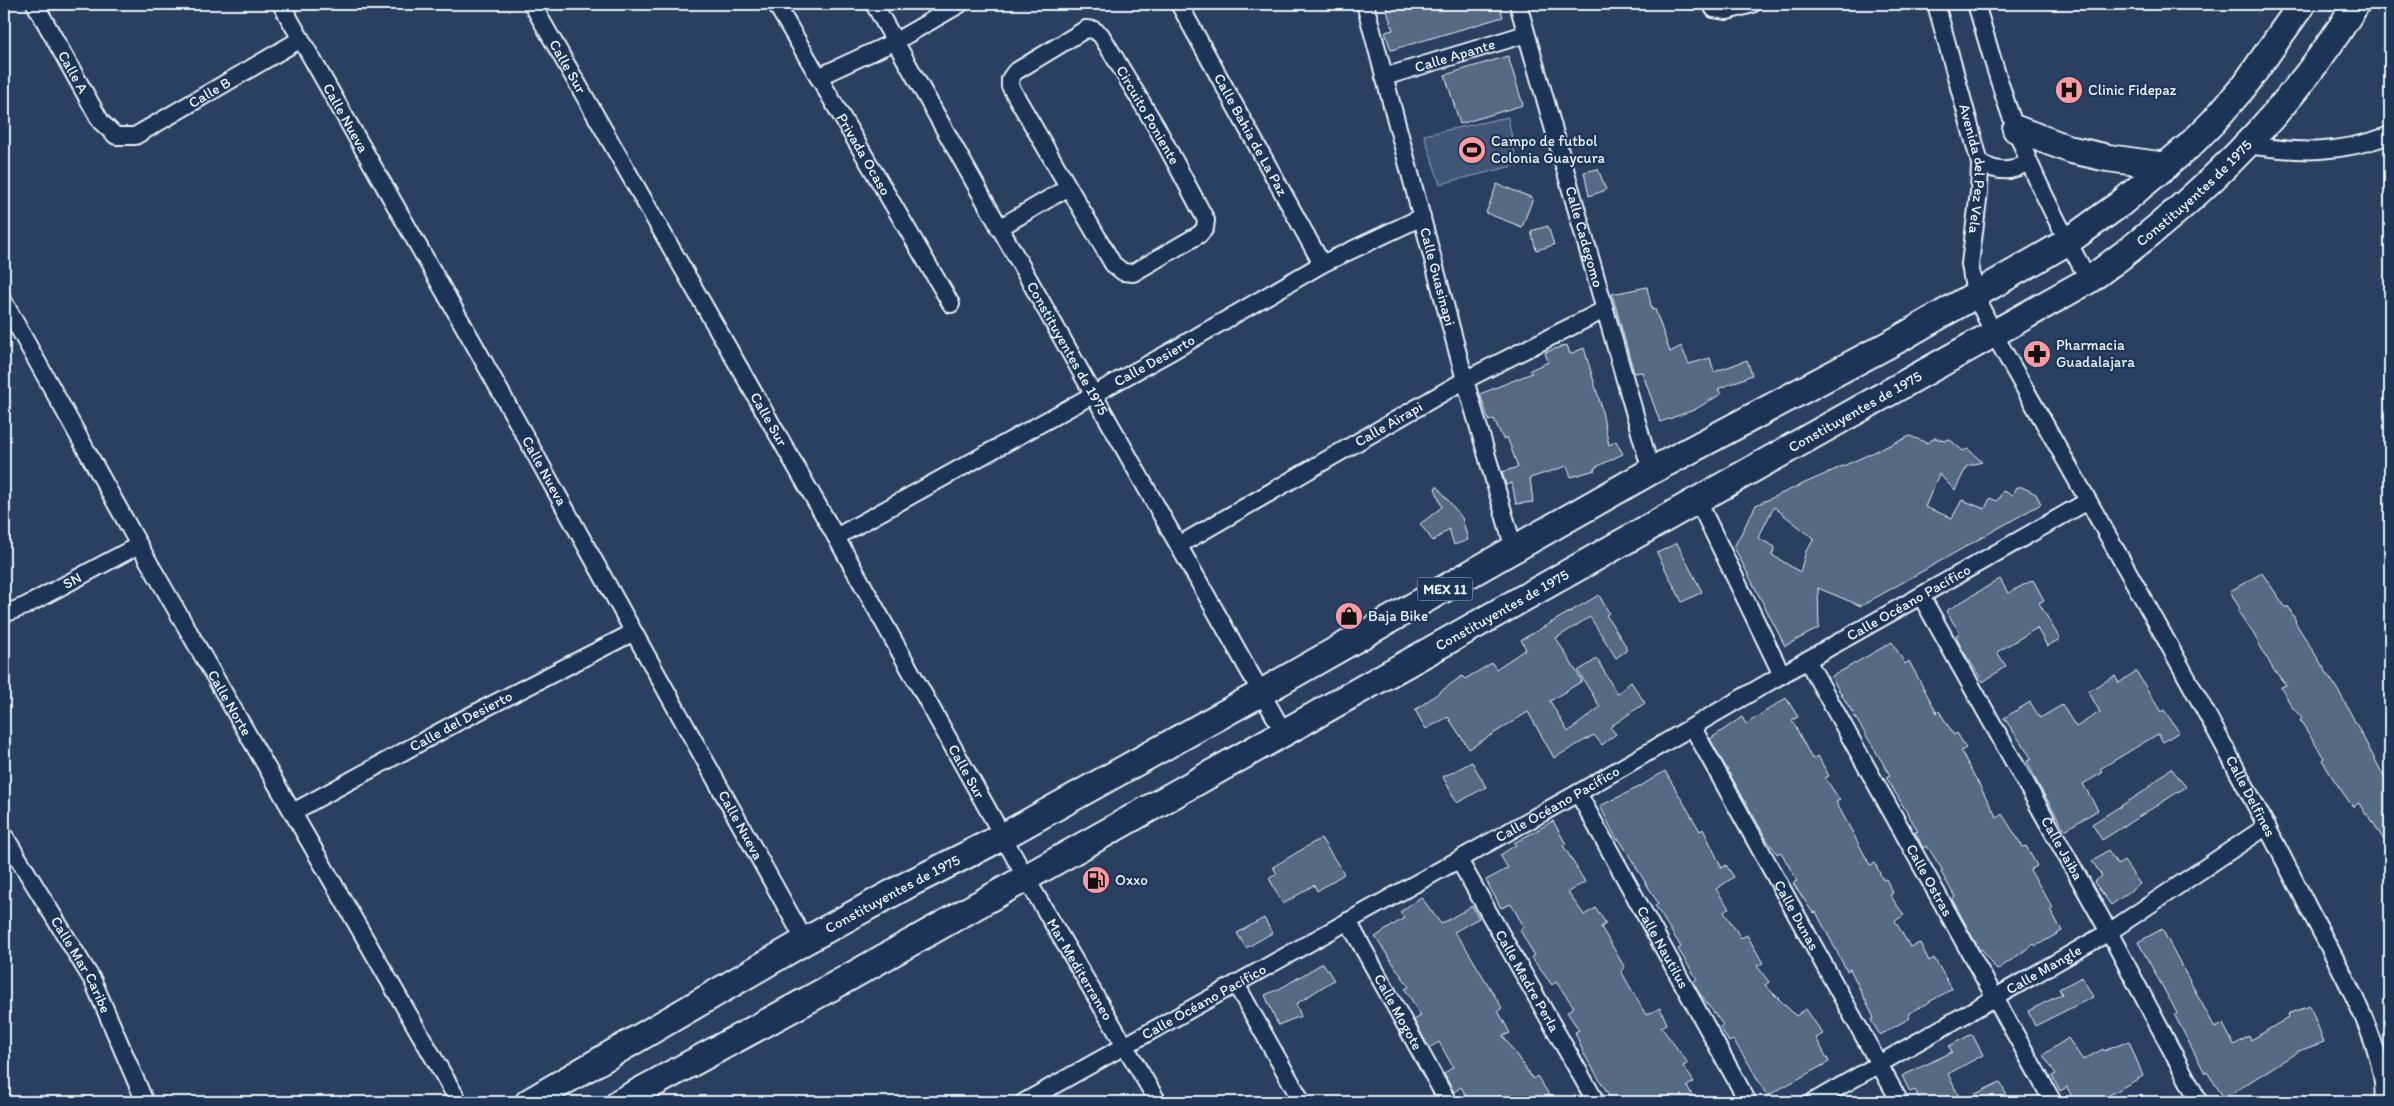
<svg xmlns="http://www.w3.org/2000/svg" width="2394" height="1106" font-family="Itim,sans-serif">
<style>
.green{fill:#415774;stroke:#94a4b6}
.building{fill:#556a83;stroke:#e8f1f8;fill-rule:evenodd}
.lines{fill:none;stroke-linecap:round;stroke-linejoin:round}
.minor-casing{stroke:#e8f1f8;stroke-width:20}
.primary-casing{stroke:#e8f1f8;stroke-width:30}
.minor{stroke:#1d3557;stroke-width:16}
.primary{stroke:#1d3557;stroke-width:26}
.labels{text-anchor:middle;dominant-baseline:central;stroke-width:4.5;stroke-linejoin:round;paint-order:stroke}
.shield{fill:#1d3557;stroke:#abb9c8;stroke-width:1}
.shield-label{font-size:14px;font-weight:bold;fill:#e8f1f8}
.street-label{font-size:15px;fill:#e8f1f8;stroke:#1d3557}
.poi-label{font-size:15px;fill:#e8f1f8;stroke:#1d3557;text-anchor:start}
</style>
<rect width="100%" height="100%" fill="#294061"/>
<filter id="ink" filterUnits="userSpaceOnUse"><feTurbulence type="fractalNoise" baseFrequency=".02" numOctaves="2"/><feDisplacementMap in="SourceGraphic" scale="10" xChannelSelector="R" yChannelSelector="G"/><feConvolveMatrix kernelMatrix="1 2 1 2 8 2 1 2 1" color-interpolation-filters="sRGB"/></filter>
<g filter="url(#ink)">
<path class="green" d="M1508,117l9,48 -77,19 -16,-49z"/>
<path class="building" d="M1385,4h114l4,13 -112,33 -6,-18 8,-2z
M1508,56l15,49 -63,19 -15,-49z
M1598,169l8,21 -17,6 -5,-24z
M1497,184l36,14 -11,29 -36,-14z
M1548,226l6,19 -18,5 -5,-19z
M1647,287l5,23 3,-1 15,43 11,-6 8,18 21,-6 4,14 33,-12 5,15 -34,14 3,5 -27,16 -34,12 -18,-50 -8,1 -22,-79z
M1567,345l3,9 14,-6 16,54 9,43 7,-4 7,13 -29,14 1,2 -24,7 -4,-11 -37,12 3,24 -17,2 -4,-21 -6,2 -4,-13 16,-5 -11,-30 -4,2 -9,-20 -5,2 -9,-27 52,-21 -2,-3 18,-8 -3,-10z
M1910,436l17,7 8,-5 10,3 4,-2 14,12 5,-2 14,13 -15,4 -12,24 -16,-16 -14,33 27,11 10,-18 23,9 5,-11 7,3 6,-10 9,4 4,-8h6l14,7 5,10 -180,102 -43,-18 1,40 -34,18 -51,-99 22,-42zM1774,507l40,32 -8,12 -6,21 -28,-17 3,-8 -17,-9z
M1437,486l25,32 6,22 -14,5 -5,-16 -16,12 -13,-17 22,-17 -7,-19z
M1677,543l25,49 -20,10 -25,-49z
M2262,573l24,35 2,-2 8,15 -1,1 47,75 48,91v62l-22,-36 -2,1 -7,-12 -6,4 -21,-30 -10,-17 2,-2 -24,-38 2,-2 -10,-11 -11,-20 5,-2 -13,-16 -20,-36 -16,-23 3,-1 -10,-18z
M2000,579l8,14 25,-13 11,20 -5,3 21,36 -13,7 -10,-18 -40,24 9,14 -23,16 -23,-36 -4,-11 4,-2 -14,-22z
M1599,595l10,18 -3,2 20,31v5l-10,7 -26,-41 -34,21 26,43 -32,20 18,31 32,-25 -22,-36 19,-12 20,35 14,-12 14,21 -35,24 6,7 -14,11 -8,-10 -40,23 -26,-46 -59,37 -21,-32 -22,12 -11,-19 47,-34 3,3 27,-16 4,6 30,-20 -5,-9z
M1892,642l13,22 4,-3 28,52 2,-2 15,24 3,-2 9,15 -5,3 36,67 5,-4 21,33 3,-1 11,20 -7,4 23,38 -3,1 12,22 -26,15 -2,-2 -37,26 -15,-21 -2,2 -28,-52 3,-2 -14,-25 2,-1 -16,-25 -4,2 -8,-16 3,-1 -32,-54 4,-2 -59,-98z
M2136,671l25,41 3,-2 15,22 -16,10 -5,-8 -58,35 2,4 -19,11 15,26 -33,20 -26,-44 -12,-25 5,-2 -28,-41 26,-16 10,16 22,-13 14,22 24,-15 -12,-21 27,-15 4,7z
M1786,698l12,19 -6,3 20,39 6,-3 11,20 -4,2 15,22 -4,2 27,50 7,13 5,-2 8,17 3,-1 7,14 -3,2 14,20 -9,6 15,26 10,-4 9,18 5,-3 18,31 -44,25 2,4 -30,17 -9,-15 3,-2 -24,-49 -3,2 -31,-59 -3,1 -20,-30 4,-2 -16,-29 -4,2 -10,-14 -57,-101 32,-22 4,7z
M1472,762l14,25 -29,16 -14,-26z
M2171,768l15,19 -84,53 -10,-16 51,-32z
M1665,771l35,60 3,-2 19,39 4,-3 8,12 -18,12 13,19 -5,4 17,26 6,-3 16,28 -6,3 12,16 -4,3 31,31 10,-7 17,25 -7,4 13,24 -62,34 -18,-32 -16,-24 -4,2 -9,-15 3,-2 -25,-34 -5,-9 4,-3 -19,-30 3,-2 -26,-42 3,-2 -39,-64 -2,1 -17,-34 39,-19z
M1553,821l13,23 -3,1 22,37 -17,10 16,23 12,-7 10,16 -5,3 24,41 -4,3 25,44 14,-7 7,16 -6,3 27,36 -5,3 11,16 -7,4 9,16h-83l-29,-48 -9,-22 4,-2 -12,-18 7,-5 -18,-25 -4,3 -21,-28 3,-2 -14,-25 4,-3 -13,-23 -10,4 -15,-28 22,-12 -8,-13 16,-10 -2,-2z
M1321,838l23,36 -27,17 -3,-6 -31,19 -14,-26 8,-4 -4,-7z
M2108,850l10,15 6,-4 16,23 -29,21 -17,-23 8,-6 -10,-15z
M1421,897l20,27 31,-18 7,12 -25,14 12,16 36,60 -4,3 12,22 -7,3 30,43 4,-3 17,26h-84l-9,-15 -7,5 -10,-18 9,-7 -14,-25 -10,6 -15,-28 7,-4 -16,-27 4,-2 -34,-50 29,-19 -4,-6z
M1264,918l8,15 -26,15 -9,-15z
M2162,929l53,99 8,-4 11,21 15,-9 2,4 38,-23 -1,-3 22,-8 14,36 -25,9 -75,47 -17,-26 -2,1 -31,-59 3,-1 -39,-71z
M1323,963l11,17 -38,24 5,12 -23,9 -13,-30 16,-7z
M2082,977l11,20 -58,29 -7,-15 34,-17 -3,-5z
M1972,1034l11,21 -35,19 13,27 39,-19 7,14 -13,6h-73l-6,-12 -5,2 -8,-16 50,-24 -3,-6z
M2068,1038l15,22 20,-11 1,2 25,-10 14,35 -46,26h-22l-8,-15 -7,4 -8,-15 4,-2 -13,-19z"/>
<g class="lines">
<defs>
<g id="minor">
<path id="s1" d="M35,4l66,118 15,14h19l166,-97"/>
<path id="s2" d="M281,4l193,340 331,597"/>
<path id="s3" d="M532,4l304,533 190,341 132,224"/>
<path id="s4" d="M776,4l175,300"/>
<path id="s5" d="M874,4l410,729"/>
<path id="s6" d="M1179,4l143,260"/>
<path id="s7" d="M1365,4l100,376 49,169"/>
<path id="s8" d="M1518,4l133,467"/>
<path d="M1711,4l3,5 13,2 25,-7"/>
<path id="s9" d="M1936,4l44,159 -1,29 -9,72 5,31 19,39c107,190 217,380 315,575 24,47 81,142 74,193"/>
<path d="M1976,4c13,42 24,86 41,128 19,51 45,100 72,148"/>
<path d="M1086,29l8,1 7,5 56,93 49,92 -1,8 -5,6 -67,39 -10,-1 -10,-8 -103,-178v-7l5,-7z"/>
<path d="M818,77l78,-36 64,-37"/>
<path id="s10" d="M1384,77l142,-43"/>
<path d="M2248,145c53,8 91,9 142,-10"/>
<path d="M1980,163c17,9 32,11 48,-2"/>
<path d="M999,228l68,-40"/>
<path id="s11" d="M4,302l135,243 320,557"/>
<path d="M1698,501l84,174"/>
<path id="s12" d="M836,537l336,-186 150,-87 100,-47"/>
<path id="s13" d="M1179,545l286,-165 139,-70"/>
<path id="s14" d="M1921,596l188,336 90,170"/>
<path id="s15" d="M4,614l21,-8 114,-61"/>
<path id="s16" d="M1807,660l246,442"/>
<path id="s17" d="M1693,728l207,374"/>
<path id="s18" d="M1578,793l170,309"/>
<path id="s19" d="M293,812l161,-88 178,-91"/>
<path id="s20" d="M4,835l89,146 52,121"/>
<path id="s21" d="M1459,860l137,242"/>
<path id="s22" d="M1348,921l100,181"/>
<path d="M1237,986l65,116"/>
<path id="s23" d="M1024,1102l554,-309 229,-133 281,-159"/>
<path id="s24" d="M1813,1102l296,-170 158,-106"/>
</g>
<g id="primary">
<path d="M2016,129l56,21 36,8 58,8"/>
<path id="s25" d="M529,1102l276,-161 104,-57 93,-47 259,-144 390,-222 248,-132 168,-97 53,-38 69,-58 24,-24 32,-37 57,-81"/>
<path id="s26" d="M620,1102l210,-114 1259,-708c106,-76 199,-165 267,-276"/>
</g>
</defs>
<use href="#minor" class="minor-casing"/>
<use href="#primary" class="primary-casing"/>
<use href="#minor" class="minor"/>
<use href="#primary" class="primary"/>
</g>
</g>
<defs>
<symbol id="hospital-disc" viewBox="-11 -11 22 22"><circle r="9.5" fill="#ff9aa2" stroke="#1d3557"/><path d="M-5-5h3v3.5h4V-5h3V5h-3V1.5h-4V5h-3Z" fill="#111"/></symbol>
<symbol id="stadium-disc" viewBox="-11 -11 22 22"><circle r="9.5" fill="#ff9aa2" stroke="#1d3557"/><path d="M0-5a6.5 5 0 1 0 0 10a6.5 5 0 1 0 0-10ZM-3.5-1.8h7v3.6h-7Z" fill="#111"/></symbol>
<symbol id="pharmacy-disc" viewBox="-11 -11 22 22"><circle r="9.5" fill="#ff9aa2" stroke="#1d3557"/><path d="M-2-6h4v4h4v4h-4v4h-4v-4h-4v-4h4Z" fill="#111"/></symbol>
<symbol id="shop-disc" viewBox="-11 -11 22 22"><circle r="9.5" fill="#ff9aa2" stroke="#1d3557"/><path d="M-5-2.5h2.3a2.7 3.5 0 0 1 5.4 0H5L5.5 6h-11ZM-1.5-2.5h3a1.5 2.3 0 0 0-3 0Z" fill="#111"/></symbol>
<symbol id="fuel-disc" viewBox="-11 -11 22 22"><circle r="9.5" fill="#ff9aa2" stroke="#1d3557"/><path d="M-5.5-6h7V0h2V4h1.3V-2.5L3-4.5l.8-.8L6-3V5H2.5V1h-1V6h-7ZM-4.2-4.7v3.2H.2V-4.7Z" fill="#111"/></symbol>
</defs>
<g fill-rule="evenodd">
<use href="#hospital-disc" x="2053" y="74" width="32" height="32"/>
<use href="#stadium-disc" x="1456" y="134" width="32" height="32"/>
<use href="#pharmacy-disc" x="2021" y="338" width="32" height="32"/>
<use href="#shop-disc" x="1333" y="600" width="32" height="32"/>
<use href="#fuel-disc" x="1080" y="864" width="32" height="32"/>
</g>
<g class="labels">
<rect class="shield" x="1417.5" y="577.5" width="55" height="23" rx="4"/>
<g class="shield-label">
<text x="1445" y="589">MEX 11</text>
</g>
<g class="street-label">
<text stroke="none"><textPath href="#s10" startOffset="74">Calle Apante</textPath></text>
<text stroke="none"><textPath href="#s3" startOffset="72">Calle Sur</textPath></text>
<text stroke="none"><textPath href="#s1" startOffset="78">Calle A</textPath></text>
<text stroke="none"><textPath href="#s1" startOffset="261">Calle B</textPath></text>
<text transform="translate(1148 115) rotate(60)">Circuito Poniente</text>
<text stroke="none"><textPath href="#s2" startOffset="131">Calle Nueva</textPath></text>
<text stroke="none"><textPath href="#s6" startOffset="149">Calle Bahia de La Paz</textPath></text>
<text stroke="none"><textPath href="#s4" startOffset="174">Privada Ocaso</textPath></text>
<text stroke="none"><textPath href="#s9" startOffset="170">Avenida del Pez Vela</textPath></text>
<text stroke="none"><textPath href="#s26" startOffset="1820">Constituyentes de 1975</textPath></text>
<text stroke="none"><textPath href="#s8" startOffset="242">Calle Cadegomo</textPath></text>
<text stroke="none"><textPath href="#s7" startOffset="282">Calle Guasinapi</textPath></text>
<text stroke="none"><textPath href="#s5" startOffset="395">Constituyentes de 1975</textPath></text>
<text stroke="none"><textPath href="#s12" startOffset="364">Calle Desierto</textPath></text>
<text stroke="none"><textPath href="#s26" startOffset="1415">Constituyentes de 1975</textPath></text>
<text stroke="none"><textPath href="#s3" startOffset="478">Calle Sur</textPath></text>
<text stroke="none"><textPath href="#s13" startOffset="242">Calle Airapi</textPath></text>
<text stroke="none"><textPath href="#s2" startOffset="536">Calle Nueva</textPath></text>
<text stroke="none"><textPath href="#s15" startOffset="76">SN</textPath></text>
<text stroke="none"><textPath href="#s23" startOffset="1016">Calle Océano Pacífico</textPath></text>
<text stroke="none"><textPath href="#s26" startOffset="1010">Constituyentes de 1975</textPath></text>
<text stroke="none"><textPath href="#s11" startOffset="460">Calle Norte</textPath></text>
<text stroke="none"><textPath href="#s19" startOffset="191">Calle del Desierto</textPath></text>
<text stroke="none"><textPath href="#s3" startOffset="882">Calle Sur</textPath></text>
<text stroke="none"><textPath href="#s9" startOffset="870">Calle Delfines</textPath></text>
<text stroke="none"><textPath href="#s23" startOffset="611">Calle Océano Pacífico</textPath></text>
<text stroke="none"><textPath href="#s2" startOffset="941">Calle Nueva</textPath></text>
<text stroke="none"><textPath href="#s14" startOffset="289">Calle Jaiba</textPath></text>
<text stroke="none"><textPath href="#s16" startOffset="252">Calle Ostras</textPath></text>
<text stroke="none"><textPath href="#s25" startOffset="419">Constituyentes de 1975</textPath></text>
<text stroke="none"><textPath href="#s17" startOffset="214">Calle Dunas</textPath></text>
<text stroke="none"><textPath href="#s18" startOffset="176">Calle Nautilus</textPath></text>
<text stroke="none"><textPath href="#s20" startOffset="151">Calle Mar Caribe</textPath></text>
<text stroke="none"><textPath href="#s24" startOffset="266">Calle Mangle</textPath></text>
<text stroke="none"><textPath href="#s3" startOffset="1110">Mar Mediterraneo</textPath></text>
<text stroke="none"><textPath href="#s21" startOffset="139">Calle Madre Perla</textPath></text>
<text stroke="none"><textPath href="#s23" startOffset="206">Calle Océano Pacífico</textPath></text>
<text stroke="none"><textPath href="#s22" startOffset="104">Calle Mogote</textPath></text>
</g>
<g class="poi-label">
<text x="2088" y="90">Clinic Fidepaz</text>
<text x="1491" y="141">Campo de futbol<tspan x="1491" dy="17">Colonia Guaycura</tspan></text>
<text x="2056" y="345">Pharmacia<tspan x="2056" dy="17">Guadalajara</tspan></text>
<text x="1368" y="616">Baja Bike</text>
<text x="1115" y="880">Oxxo</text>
</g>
</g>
<rect width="2394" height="1106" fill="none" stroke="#1d3557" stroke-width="20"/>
<rect x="10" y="10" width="2374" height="1086" fill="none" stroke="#e8f1f8" stroke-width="2" filter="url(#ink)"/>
</svg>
